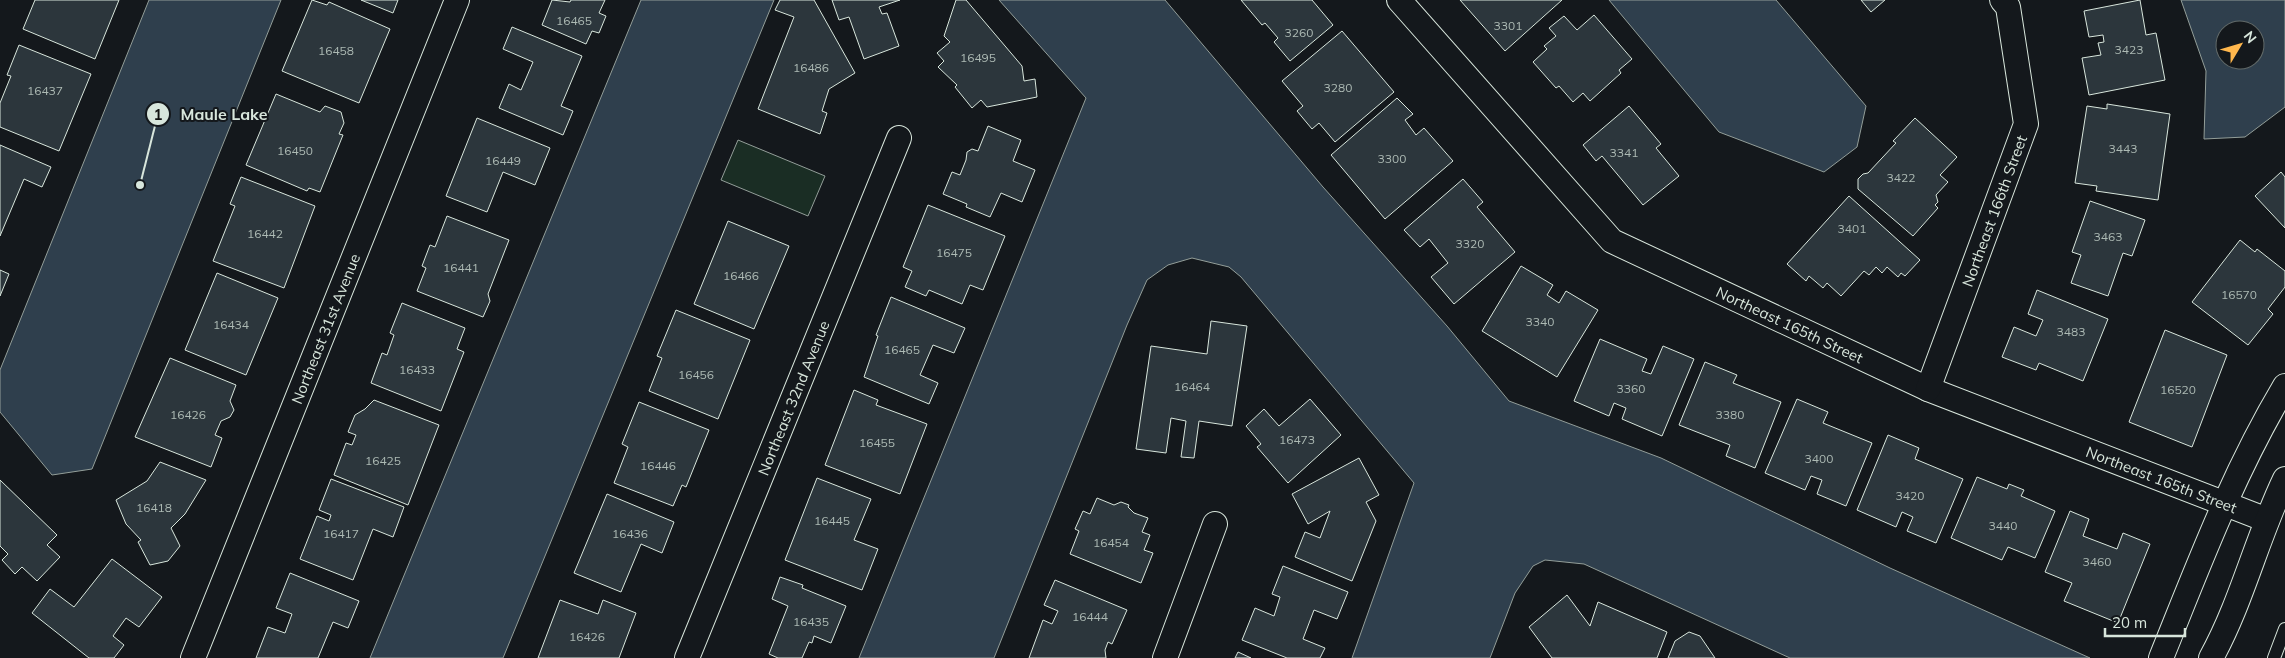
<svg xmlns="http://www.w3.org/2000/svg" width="2285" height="658" font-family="Mulish,sans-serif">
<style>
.green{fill:#1a2d24;stroke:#939e99}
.water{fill:#2f3f4d;stroke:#939e99;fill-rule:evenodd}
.building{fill:#2c363c;stroke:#d8e6dc}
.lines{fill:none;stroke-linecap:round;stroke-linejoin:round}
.lane-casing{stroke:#d8e6dc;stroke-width:14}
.street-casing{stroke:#d8e6dc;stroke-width:26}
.lane{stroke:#14181c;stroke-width:12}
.street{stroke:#14181c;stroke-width:24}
.labels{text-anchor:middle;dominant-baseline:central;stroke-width:4;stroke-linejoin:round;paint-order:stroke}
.number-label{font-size:12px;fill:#adbab4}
.street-label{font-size:15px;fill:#d8e6dc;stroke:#14181c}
.leader{fill:none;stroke:#d8e6dc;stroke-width:2}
.callout-dot{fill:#d8e6dc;stroke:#14181c;stroke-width:2}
.mark-label{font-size:15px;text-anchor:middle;font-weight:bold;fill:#111}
.callout-label{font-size:16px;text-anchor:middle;font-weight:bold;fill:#d8e6dc;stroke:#14181c;stroke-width:4;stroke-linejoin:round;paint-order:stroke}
</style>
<rect width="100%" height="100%" fill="#14181c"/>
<path class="green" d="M738,140l87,36 -17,40 -87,-36z"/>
<path class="water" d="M149,0h132l-189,469 -40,6 -52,-63v-42z
M641,0h133l-271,658h-133z
M999,0h166l158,187 124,139 62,75 152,57 229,110 200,90h-300l-206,-94 -39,-4 -12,6 -18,27 -25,65h-138l62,-175 -173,-206 -12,-10 -37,-9 -24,7 -21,15 -20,45 -133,333h-135l227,-560z
M1609,0h167l90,106 -9,41 -33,25 -105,-40z
M2181,0h104v107l-40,30 -41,2 2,-68zM2225,30h30v30h-30z"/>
<path class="building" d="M35,0h84l-24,59 -72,-30z
M312,0l15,5 2,-3 61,27 -31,74 -77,-32z
M361,0h37l-5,13z
M552,0l18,2 1,-2h34l-6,13 7,3 -7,17 -7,-2 -6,13 -44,-19z
M780,0h34l41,73 -26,16 -7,22 5,2 -7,21 -62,-25 36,-92 -19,-7z
M832,0h68l-21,7 3,7 5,-1 12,33 -35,13 -15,-42 -10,3z
M956,0h10l56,66 2,15 11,-2 2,18 -50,10 -6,-7 -9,8 -17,-21 2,-2 -19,-18 6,-6 -7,-8 13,-11 -6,-6z
M1241,0h71l21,25 -43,36 -16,-19 4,-4 -13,-15 -3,2z
M1460,0h102l-57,51z
M1861,0h24l-14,12z
M2140,0l6,35 10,-2 9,47 -76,15 -7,-37 19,-3 -3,-12 6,-1 -1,-7 -14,2 -5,-26z
M1594,15l38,44 -13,11 2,3 -31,28 -7,-8 -10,9 -14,-16 -3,2 -23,-26 14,-13 -3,-3 12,-10 -7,-8 15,-12 13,14z
M512,27l70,29 -21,50 12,5 -10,24 -64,-27 10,-24 12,6 12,-28 -30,-13z
M1342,31l52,61 -59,50 -16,-19 -7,6 -15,-18 6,-5 -21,-25z
M19,45l72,29 -32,77 -59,-24v-24l11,-27 -4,-1z
M276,94l44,18 5,-6 16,6 3,11 -5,11 4,1 -23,57 -11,-4 -2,3 -61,-26z
M1397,98l16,16 -8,6 11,15 8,-7 29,33 -68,58 -54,-64z
M2107,104l63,10 -12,86 -62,-9 1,-5 -22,-3 12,-77 20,3z
M1629,106l32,38 -5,4 23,28 -36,29 -41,-49 -6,5 -13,-16z
M477,118l73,30 -15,37 -32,-13 -16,40 -41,-16z
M1915,118l42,39 -17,18 8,7 -12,13 2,7 -3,3 3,3 -25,28 -55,-47v-10l5,-5 5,-1 28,-30 -3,-2z
M988,126l33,14 -8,21 22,9 -13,32 -21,-9 -11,24 -24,-10 1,-3 -24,-10 9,-22 8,3 6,-15 1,-8 5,-3 6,2z
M0,145l51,22 -9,20 -18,-8 -24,57z
M2281,172l4,5v51l-30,-32z
M241,177l74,29 -31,82 -71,-27 22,-55 -5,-2z
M1463,179l20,23 -6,5 38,45 -61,52 -23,-27 17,-14 -19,-24 -9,8 -16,-17z
M1849,196l71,64 -15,16 -4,-3 -3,4 -11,-10 -5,6 -6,-6 -7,8 -5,-4 -23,25 -14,-13 -4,5 -14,-12 -3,5 -19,-17z
M2090,201l55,19 -13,36 -9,-3 -15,43 -37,-13 10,-28 -9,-3z
M928,205l77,31 -22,54 -13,-5 -8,19 -33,-14 -3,6 -21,-9 7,-16 -9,-4z
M447,216l62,24 -21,54 2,7 -7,16 -66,-26 9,-23 -4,-2 8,-21 5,2z
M728,221l61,25 -35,83 -60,-25z
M2240,240l15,12 2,-3 28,22v16l-17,22 5,5 -25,31 -56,-43z
M1521,266l32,19 -6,10 12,8 7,-12 32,19 -41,67 -75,-46z
M0,270l9,4 -9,22z
M217,273l61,25 -32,77 -61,-25z
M2037,290l71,29 -25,62 -44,-18 -3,7 -34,-13 12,-30 22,9 7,-16 -15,-6z
M891,297l74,31 -11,25 -21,-8 -13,30 18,8 -9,21 -65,-27 14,-41 -2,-1z
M402,303l63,25 -8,21 7,3 -23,59 -70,-28 11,-30 5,2 7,-20 -4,-2z
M676,310l74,30 -32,79 -69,-28 13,-33 -5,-2z
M1211,321l36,5 -15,100 -33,-5 -5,37 -13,-1 5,-36 -15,-3 -5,35 -30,-4 15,-103 56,8z
M2165,330l62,25 -35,92 -63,-25z
M1600,339l47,20 -5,12 9,3 12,-28 31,13 -32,77 -40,-17 4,-11 -12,-5 -5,13 -35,-15z
M170,358l66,27 -6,16 4,9 -4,7 -9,4 -6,14 7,3 -11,29 -76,-30z
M1705,362l32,13 -4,8 48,19 -26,66 -29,-12 4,-11 -51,-20z
M854,390l24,10 -2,5 51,19 -27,70 -75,-29z
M1310,399l31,36 -53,48 -31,-36 4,-3 -15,-18 18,-17 15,17z
M1797,399l31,13 -5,11 49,20 -26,63 -29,-12 5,-14 -11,-4 -6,14 -40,-17z
M374,400l65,25 -31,80 -74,-30 12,-32 6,2 4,-10 -8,-3 7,-17 10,-6z
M639,402l70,28 -23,57 -4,-2 -9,21 -59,-23 14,-36 -6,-3z
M1888,435l31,13 -4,11 48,20 -27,64 -29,-12 6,-14 -11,-5 -6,15 -39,-17z
M1359,458l20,37 -13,7 10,19 -24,60 -57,-24 10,-25 15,6 10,-27 -22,13 -16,-30z
M160,462l46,18 -21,34 -14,14 9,18 -12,15 -18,4 -12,-23 3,-2 -15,-16 -10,-24 31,-19z
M1977,477l30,12 2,-5 15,6 -3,6 34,15 -20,47 -27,-11 -6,13 -51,-22z
M817,478l54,21 -17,41 24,9 -16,41 -77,-30z
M331,479l73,28 -11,30 -20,-8 -20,51 -53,-21 17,-43 12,5 2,-6 -12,-5z
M0,480l57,55 -10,10 13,12 -23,24 -15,-14 -7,7 -13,-14 6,-6 -8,-8z
M607,494l67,28 -12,31 -21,-9 -20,48 -47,-19z
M1097,498l17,7 7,-3 8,3 -1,2 6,6 14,5 -6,14 8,3 -6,15 9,3 -12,30 -71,-29 9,-23 -4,-2 8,-18 7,3z
M2070,511l19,8 -6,17 34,13 6,-16 27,11 -32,79 -54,-22 8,-18 -27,-11z
M112,559l50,38 -23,30 -13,-9 -13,18 11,9 -10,13h-25l-57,-45 18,-24 24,18z
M1283,566l65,26 -11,27 -23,-9 -11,29 22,9 -5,10h-33l-45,-18 13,-32 19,8 6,-19 -8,-3z
M290,573l69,28 -11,27 -15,-6 -15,36h-62l12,-31 17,6 7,-19 -16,-6z
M780,577l23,8 -1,3 44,18 -15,37 -17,-7 -2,7 -3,-1 -7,16h-24l-9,-4 19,-48 -16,-7z
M1055,580l72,30 -15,34 -4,-2 -3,8 1,8h-77l14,-38 9,4 6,-13 -14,-6z
M1567,595l23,31 8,-24 69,30 -10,26h-105l-23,-31z
M560,600l38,14 5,-14 33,13 -17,45h-81z
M1689,632l11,4 15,22h-47l7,-17z
M1238,652l13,6h-16z"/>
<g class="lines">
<defs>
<path id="lane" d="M2274,658l11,-29"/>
<g id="street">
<path id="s1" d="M1399,0l213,241 316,148 339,131"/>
<path id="s2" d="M1928,389l98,-265 -18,-117 -6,-7"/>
<path id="s3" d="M193,658l264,-658"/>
<path id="s4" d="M687,658l212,-520"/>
<path d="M1165,658l50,-134"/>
<path d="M2161,658c38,-94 72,-185 124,-272"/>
<path d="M2211,658c31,-56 46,-121 74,-179"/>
</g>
</defs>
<use href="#lane" class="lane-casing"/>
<use href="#street" class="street-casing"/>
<use href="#lane" class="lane"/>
<use href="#street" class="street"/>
</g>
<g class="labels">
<g class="number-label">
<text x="574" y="20">16465</text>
<text x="1508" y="25">3301</text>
<text x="1299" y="32">3260</text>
<text x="2129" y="49">3423</text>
<text x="336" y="50">16458</text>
<text x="978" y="57">16495</text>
<text x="811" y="67">16486</text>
<text x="1338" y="87">3280</text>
<text x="45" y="90">16437</text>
<text x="2123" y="148">3443</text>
<text x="295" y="150">16450</text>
<text x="1624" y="152">3341</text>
<text x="1392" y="158">3300</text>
<text x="503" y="160">16449</text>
<text x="1901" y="177">3422</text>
<text x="1852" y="228">3401</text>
<text x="265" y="233">16442</text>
<text x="2108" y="236">3463</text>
<text x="1470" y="243">3320</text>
<text x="954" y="252">16475</text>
<text x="461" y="267">16441</text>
<text x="741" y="275">16466</text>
<text x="2239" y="294">16570</text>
<text x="1540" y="321">3340</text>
<text x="231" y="324">16434</text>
<text x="2071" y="331">3483</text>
<text x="902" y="349">16465</text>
<text x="417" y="369">16433</text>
<text x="696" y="374">16456</text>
<text x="1192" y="386">16464</text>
<text x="1631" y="388">3360</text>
<text x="2178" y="389">16520</text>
<text x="188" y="414">16426</text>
<text x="1730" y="414">3380</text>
<text x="1297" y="439">16473</text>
<text x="877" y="442">16455</text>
<text x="1819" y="458">3400</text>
<text x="383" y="460">16425</text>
<text x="658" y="465">16446</text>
<text x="1910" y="495">3420</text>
<text x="154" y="507">16418</text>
<text x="832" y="520">16445</text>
<text x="2003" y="525">3440</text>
<text x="341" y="533">16417</text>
<text x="630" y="533">16436</text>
<text x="1111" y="542">16454</text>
<text x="2097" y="561">3460</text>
<text x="1090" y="616">16444</text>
<text x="811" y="621">16435</text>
<text x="587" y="636">16426</text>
</g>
<g class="street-label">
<text stroke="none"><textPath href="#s2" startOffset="190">Northeast 166th Street</textPath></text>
<text stroke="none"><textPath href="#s1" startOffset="518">Northeast 165th Street</textPath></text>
<text stroke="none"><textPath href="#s3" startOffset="355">Northeast 31st Avenue</textPath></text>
<text stroke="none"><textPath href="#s4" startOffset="281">Northeast 32nd Avenue</textPath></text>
<text stroke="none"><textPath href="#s1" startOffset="921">Northeast 165th Street</textPath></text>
</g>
</g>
<path class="leader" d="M140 185L158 114"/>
<g class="callout-dot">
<circle cx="140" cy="185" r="5"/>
<circle cx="158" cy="114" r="12"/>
</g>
<g class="mark-label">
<text x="158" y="120">1</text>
</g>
<g class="callout-label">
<text x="224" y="120">Maule Lake</text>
</g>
<g transform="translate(2240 45) rotate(52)"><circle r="24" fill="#14181c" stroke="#626a69"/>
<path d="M0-4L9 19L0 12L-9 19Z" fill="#ffb74d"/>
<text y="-8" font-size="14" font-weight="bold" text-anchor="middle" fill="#d8e6dc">N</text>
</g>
<path d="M2105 628v8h80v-8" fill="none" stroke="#d8e6dc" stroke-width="2.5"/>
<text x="2112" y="628" font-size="15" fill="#d8e6dc" stroke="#14181c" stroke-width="4" paint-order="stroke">20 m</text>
</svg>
